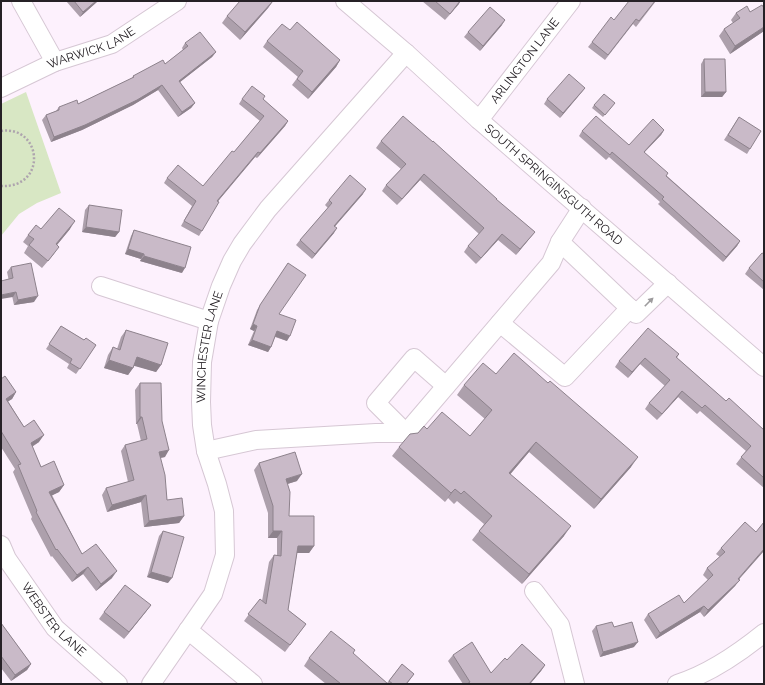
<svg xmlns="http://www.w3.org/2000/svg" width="765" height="685" font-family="Raleway,sans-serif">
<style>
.green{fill:#d8e7c4}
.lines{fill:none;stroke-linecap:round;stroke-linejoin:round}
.minor-casing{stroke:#d6c7d4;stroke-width:20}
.path{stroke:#aea4ae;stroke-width:2.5;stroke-dasharray:2 2;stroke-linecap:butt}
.minor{stroke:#fff;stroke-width:18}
.wall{fill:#ada0ac}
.shaded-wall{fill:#8d828c}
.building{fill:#c9bac8;stroke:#8d828c}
.oneway{fill:#9d9b9d}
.labels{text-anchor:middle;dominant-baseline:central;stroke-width:3.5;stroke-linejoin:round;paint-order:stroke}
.street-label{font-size:12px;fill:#262126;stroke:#fdf1fd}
</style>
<rect width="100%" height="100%" fill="#fdf1fd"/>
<path class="green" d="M26,92l35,101 -24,10 -18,11 -18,22v-132z"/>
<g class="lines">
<defs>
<g id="minor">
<path d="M21,1l34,61"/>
<path id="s1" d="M345,1l61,52 73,67 285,247"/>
<path id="s2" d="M1,88l54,-26 57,-18 65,-43"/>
<path id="s3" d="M479,120l92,-119"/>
<path d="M560,242l76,72 32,-31"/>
<path d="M101,286l108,35"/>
<path d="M500,323l65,54 65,-69"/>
<path d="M406,433l145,-170 9,-21 22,-34"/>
<path d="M406,433l-30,-30 38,-45 32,28"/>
<path d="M206,451l50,-11 120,-7h30"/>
<path id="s4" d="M1,545l6,14 48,69 63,56"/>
<path d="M534,591l26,34 15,59"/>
<path d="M188,630l65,54"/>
<path id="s5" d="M151,684l62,-90 12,-39 -1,-44 -7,-27 -11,-33 -4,-26 -1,-23 1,-40 7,-41 12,-35 11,-25 10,-17 26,-35 138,-156"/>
<path d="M677,684c32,-10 61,-30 87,-51"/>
</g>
</defs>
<use href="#minor" class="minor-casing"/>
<path class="path" d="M1,131c41,-6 47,57 0,55"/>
<use href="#minor" class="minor"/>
</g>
<path class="wall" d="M66,1h32l-18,16z
M273,1l-5,7 -28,32 -18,-17 5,-7z
M422,1h39l-16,19z
M656,1l-20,26 -3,-3 -28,36 -17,-13 4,-5 22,-22z
M764,8v23l-34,23 -11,-18 5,-7 9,-6 -2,-3 5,-7 14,-1z
M502,25l-22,26 -16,-14 4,-5z
M290,30l50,30 -4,7 -28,32 -16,-14 6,-8 -35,-30 4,-6z
M185,43l31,9 -4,5 -32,25 15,21 -4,5 -13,9 -20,-27 -25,15 -51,25 -31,12 -9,-22 4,-5 10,-4 3,-4 19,-3 54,-26 1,-2 32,-12 18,-14 -1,-2z
M704,59l22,33 -4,5h-21v-33z
M585,88l-4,5 -21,25 -16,-14 3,-5z
M242,99h21l25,22 -3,5 -28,32 -2,-1 -37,44 -16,30 -3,5 -18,-10 11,-20 -28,-23 3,-5 36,8 31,-34 26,-31 -21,-17z
M615,103l-12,14 -11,-9 2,-3z
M739,117l11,32 -3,5 -23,-14z
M664,130l-3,5 -17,17 23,24 73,65 -3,5 -14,16 -65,-58 2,-2 -51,-45 -3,3 -27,-24 3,-5 47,14z
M381,141l115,59 39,32 -5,6 -14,17 -18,-15 -22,24 -12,-12 4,-6 11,-12 -59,-54 -23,25 -15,-14 4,-6 15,-16 -25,-21z
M363,194l-28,32 -1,7 -22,26 -16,-14 4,-5 28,-32 -3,-3 4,-5z
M89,205l30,27 -4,5 -33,-5 3,-22z
M41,229h29l-13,16 -3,9 -12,14 -18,-15 4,-7 -5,-4 5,-7z
M134,230l48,43 -42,-12 1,-2 -16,-5 6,-18z
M764,254v36l-19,-16 4,-6z
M288,263l-9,51 8,27 -12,-4 -4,10 -3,5 -20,-7 6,-14 -4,-2 7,-19z
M11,267l23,35 -20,3 -7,-33z
M61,326l23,14 12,5 -20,29 -9,-6 2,-4 -23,-15z
M126,330l35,35 -5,7 -22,-7 -1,3 -5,7 -24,-7 4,-13 5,-8 4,2 4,-12z
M679,354l-2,4 49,43 38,29v58l-28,-24 10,-13 -46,-40 -3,3 -19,-17 -21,23 -12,-11 4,-6 16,-17 -25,-22 -12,14 -13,-11 4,-6z
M496,374l135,93 -37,42 -65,-57 -19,22 54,62 -42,48 -50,-44 7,-9 5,-7 -27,-23 -3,3 -6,-6 -3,4 -53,-46 7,-9 19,-14 9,-4 43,7 15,-17 -28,-24 7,-10z
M1,379l15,13 -4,7 -4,2 16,26 15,15 -7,5 9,20 23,18 -5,7 -7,3 30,59 30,24 -16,13 -13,-17 -11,8 -20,-26 -1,1 -20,-38 1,-2 -19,-45 2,-3 -14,-22z
M140,383l22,38 3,36 -5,1 7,42 17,16 -5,7 -35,4 -3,-25 -34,10 -5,-17 4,-7 22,-6 -7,-31 4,-6 16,-4 -4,-17h-1l-1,-34z
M259,463l38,18 -10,3 2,32 25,30 -5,7h-12l-9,57 18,14 -21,28 -41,-31 16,-22 2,2 7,-39 5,-7h3v-17h-9v-25l-14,-43z
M163,531l5,52 -21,-6 12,-41z
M756,532l-17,47 -4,7 -31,31 -4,-5 -44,27 -12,-19 4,-6 36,-11 24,-23 -5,-5 4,-7 13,-11 -4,-3 5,-6z
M151,605l-27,34 -25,-20 5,-7z
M1,623l30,41 -4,6 -16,11 -10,-13z
M596,626l18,1 20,20 -34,10 -8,-26z
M353,654l34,29 15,-19 12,10 -7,10h-81l-22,-18 5,-8z
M453,655l38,18 16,-13 38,5 -4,6 -11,13h-67l-15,-23z"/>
<path class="shaded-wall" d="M96,1h2l-18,16 3,-5z
M273,1l-5,7 -28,32 5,-8z
M460,1l-1,3 -14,16 5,-6z
M505,20l-3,5 -22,26 3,-5z
M764,27v4l-34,23 5,-8z
M216,52l-4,5 -37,29 4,-5z
M340,60l-4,7 -28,32 4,-7z
M162,85l-4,5 -25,15 -51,25 -31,12 3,-5z
M585,88l-4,5 -21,25 3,-5z
M705,92h21l-4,5h-21z
M195,103l-4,5 -13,9 4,-5z
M288,121l-3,5 -28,32 3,-5z
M664,130l-3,5 -21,22 4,-5z
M258,152l-3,5 -41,49 3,-5z
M424,174l-4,6 -23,25 5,-6z
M366,189l-3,5 -32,37 3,-5z
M75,221l-5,8 -19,23 5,-8z
M86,227l33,5 -4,5 -33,-5z
M337,228l-3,5 -22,26 3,-5z
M535,232l-5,6 -14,17 4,-6z
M502,234l-4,6 -22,24 5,-6z
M740,241l-3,5 -14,16 3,-5z
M128,249l16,5 -3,5 -16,-5z
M144,256l41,12 -3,5 -42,-12z
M16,292l-3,5 -12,2v-4z
M38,296l-4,6 -20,3 4,-5z
M253,324l4,2 -3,5 -4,-2z
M277,331l13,5 -3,5 -13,-5z
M252,340l19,7 -3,5 -20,-7z
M137,357l24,8 -5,7 -25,-7z
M645,358l-5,6 -12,14 4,-6z
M109,360l24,8 -5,7 -24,-7z
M682,391l-4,6 -21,23 5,-6z
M16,392l-4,7 -11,7 5,-7z
M140,417h2l-5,7h-1z
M44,435l-5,7 -13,8 5,-7z
M536,442l-7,10 -26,31 6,-10z
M169,450l-4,7 -11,2 5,-7z
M638,457l-7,10 -37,42 7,-10z
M302,474l-5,7 -16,5 5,-7z
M64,485l-5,7 -14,7 4,-7z
M455,489l-7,9 -3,4 6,-9z
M146,495l-5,7 -34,10 5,-7z
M184,516l-5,7 -35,4 5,-6z
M571,526l-7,10 -42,48 7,-10z
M273,531h9l-5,7h-9z
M298,546h16l-5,7h-15z
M764,549v2l-30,34 4,-6z
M88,567l-5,7 -11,8 5,-7z
M117,571l-5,7 -16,13 5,-7z
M151,572l21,6 -4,5 -21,-6z
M740,580l-5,6 -31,31 4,-7z
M151,605l-6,8 -21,26 5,-7z
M704,606l-4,6 -44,27 4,-6z
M638,642l-4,5 -34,10 3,-5z
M31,664l-4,6 -16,11 4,-6z
M545,665l-4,6 -11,13h-1z"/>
<path class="building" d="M74,1h22l-13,11z
M240,1h33l-28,31 -18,-16z
M435,1h25l-10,13z
M629,1h26l-16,20 -3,-2 -28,36 -16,-13 19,-25 3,3z
M762,5l2,3v19l-29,19 -11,-17 16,-11 -4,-5 11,-7 3,6z
M490,7l15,13 -22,26 -15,-14z
M297,22l43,38 -28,32 -15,-13 6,-8 -36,-30 15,-17 8,6z
M200,32l16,20 -37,29 16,22 -13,9 -20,-27 -25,15 -52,25 -31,12 -8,-22 13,-5v-3l18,-7 1,4 56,-27 -1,-1 30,-16 2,4 23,-18 -3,-3z
M704,59h21l1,33h-21z
M569,74l16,14 -22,25 -16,-14z
M252,86l13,10 -2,3 25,22 -28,32 -2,-1 -41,49 2,1 -17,29 -18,-10 12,-20 -29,-23 11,-13 25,21 29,-35 2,1 30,-36 -22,-17z
M604,94l11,9 -10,12 -11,-10z
M403,116l30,26v-1l64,58h-1l39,33 -15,17 -18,-15 -21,24 -13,-12 16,-18 -60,-54 -22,25 -16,-14 20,-21 -25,-23z
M596,116l33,29 24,-26 11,11 -20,22 24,21 -2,3 74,65 -14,16 -64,-58 2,-2 -52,-45 -2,3 -28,-24z
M739,117l22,14 -11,18 -22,-14z
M350,175l16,14 -32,37 3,2 -22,26 -15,-14 32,-37 -3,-3z
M89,205l33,5 -3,22 -33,-5z
M59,208l16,13 -19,23 3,3 -11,14 -19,-16 5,-6 -6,-4 8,-10 5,4z
M134,230l57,17 -6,21 -41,-12v-2l-16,-5z
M762,253l2,1v28l-15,-14z
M31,263l7,33 -20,4 -2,-8 -15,3v-14l12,-3 -2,-11z
M288,263l18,12 -27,39 17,6 -6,16 -13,-5 -6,16 -19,-7 5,-14 -4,-2 7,-19z
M61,326l23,14 2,-2 10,7 -16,24 -10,-6 2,-4 -23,-15z
M648,328l31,26 -3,3 50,44 3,-3 35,32v48l-23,-21 10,-11 -46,-41 -3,3 -20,-17 -20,23 -13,-11 21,-23 -25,-22 -13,14 -13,-11z
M126,330l42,13 -7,22 -24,-8 -4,11 -24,-8 4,-13 7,3z
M514,353l34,30 2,-2 88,76 -37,42 -65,-57 -27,31 62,53 -42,48 -50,-43 13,-15 -28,-25 -3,3 -6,-5 -4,4 -52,-46 11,-13 8,-1 6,-7 3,3 15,-17 28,24 22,-26 -28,-25 19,-22 13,11z
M5,376l11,16 -10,7 18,28 10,-7 10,15 -13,8 10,24 13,-6 10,24 -15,7 33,62 14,-10 21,27 -16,13 -13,-17 -11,8 -20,-26 -1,1 -20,-38 1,-1 -19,-46 3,-1 -20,-33v-52z
M140,383h21l1,38 7,29 -10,2 6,23 2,25 15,-2 2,18 -35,5 -3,-26 -34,10 -6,-17 28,-8 -9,-35 22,-6 -5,-22h-2z
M295,452l7,22 -16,5 4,13 -1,24h25v30h-16l-10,64 18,14 -16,21 -42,-31 12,-15 6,5 8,-49 7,1 1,-25h-9v-25l-14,-43z
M745,522l11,10 8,-10v27l-26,30 2,1 -32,30 -4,-4 -44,27 -12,-19 31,-19 5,8 29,-28 -6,-7 18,-16 -4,-4z
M163,531l21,6 -12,41 -21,-6z
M125,585l26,20 -22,27 -25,-20z
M612,622l2,5 18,-5 6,20 -35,10 -7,-26z
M1,623l30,41 -16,11 -14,-19z
M331,631l24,19 -2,3 35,31h-47l-32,-26z
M472,642l19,31 14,-15 2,2 15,-16 23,21 -16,19h-62l3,-2 -17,-27z
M402,664l12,10 -8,10h-13l-4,-3z"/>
<defs><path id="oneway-solid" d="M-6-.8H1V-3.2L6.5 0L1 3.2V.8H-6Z"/></defs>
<use class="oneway" href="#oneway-solid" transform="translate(649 302) rotate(-45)"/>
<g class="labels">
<g class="street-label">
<text stroke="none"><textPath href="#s2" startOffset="99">WARWICK LANE</textPath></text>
<text stroke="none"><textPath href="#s3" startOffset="75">ARLINGTON LANE</textPath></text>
<text stroke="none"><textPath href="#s1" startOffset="278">SOUTH SPRINGINSGUTH ROAD</textPath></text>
<text stroke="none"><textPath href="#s5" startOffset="362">WINCHESTER LANE</textPath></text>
<text stroke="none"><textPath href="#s4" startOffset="92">WEBSTER LANE</textPath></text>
</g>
</g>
<rect width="765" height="685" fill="none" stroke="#262126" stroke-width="4"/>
</svg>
